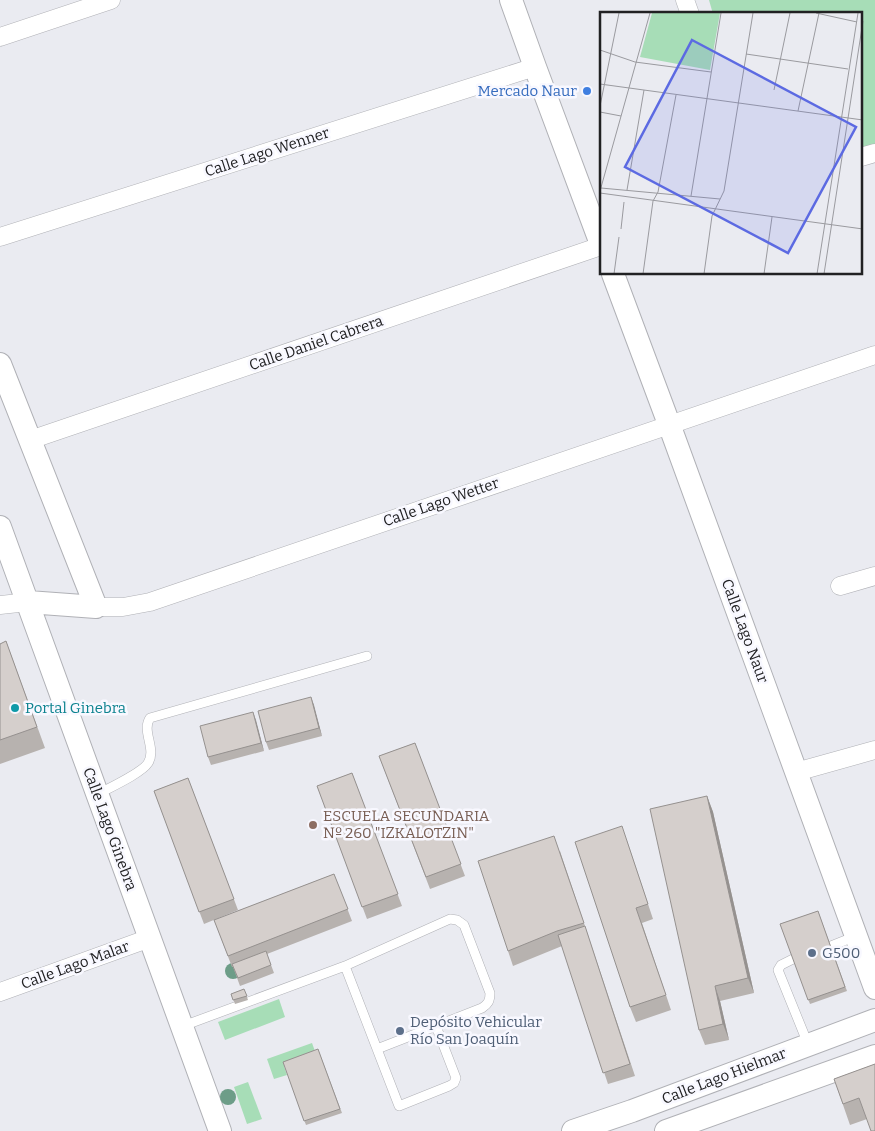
<svg xmlns="http://www.w3.org/2000/svg" width="875" height="1131" font-family="Bitter,serif">
<style>
.green{fill:#a7ddb7}
.lines{fill:none;stroke-linecap:round;stroke-linejoin:round}
.service-casing{stroke:#b0b1b6;stroke-width:10}
.minor-casing{stroke:#b0b1b6;stroke-width:19}
.tertiary-casing{stroke:#b0b1b6;stroke-width:24}
.service{stroke:#fff;stroke-width:9}
.minor{stroke:#fff;stroke-width:18}
.tertiary{stroke:#fff;stroke-width:22}
.tree{fill:#6d9d88}
.wall{fill:#b7b2af}
.shaded-wall{fill:#95918f}
.building{fill:#d5cfcc;stroke:#95918f}
.shop-dot{fill:#3f7fe0;stroke:#f8f8ff;stroke-width:2}
.culture-dot{fill:#0f9aa8;stroke:#f8f8ff;stroke-width:2}
.education-dot{fill:#8d6e63;stroke:#f8f8ff;stroke-width:2}
.service-dot{fill:#5c6f8a;stroke:#f8f8ff;stroke-width:2}
.labels{text-anchor:middle;dominant-baseline:central;stroke-width:5;stroke-linejoin:round;paint-order:stroke}
.shop-label{font-size:15px;fill:#366cbe;stroke:#f8f8ff;text-anchor:end}
.street-label{font-size:15px;fill:#212123;stroke:#f8f8ff}
.culture-label{font-size:15px;fill:#0d838f;stroke:#f8f8ff;text-anchor:start}
.education-label{font-size:15px;fill:#785e54;stroke:#f8f8ff;text-anchor:start}
.service-label{font-size:15px;fill:#4e5e75;stroke:#f8f8ff;text-anchor:start}
.inset-road{fill:none;stroke:#9a9a9f;stroke-width:1}
.view{fill:#5c6ae2;fill-opacity:0.15;stroke:#5c6ae2;stroke-width:2.5}
.inset-edge{fill:none;stroke:#212123;stroke-width:2.5}
</style>
<rect width="100%" height="100%" fill="#eaebf1"/>
<path class="green" d="M709,0h166v146l-14,5v-137h-148z
M279,999l6,18 -60,23 -7,-18z
M312,1043l4,11 -32,12 3,9 -13,4 -7,-20z
M248,1082l14,37 -15,5 -13,-37z"/>
<g class="lines">
<defs>
<path id="service" d="M98,794c11,-6 44,-21 50,-31 9,-14 -7,-32 2,-45l217,-62
M831,946l25,-10
M793,959l-12,6 -3,5 30,74
M345,966l54,140 50,-20 5,-3 2,-5 -20,-52
M183,1026l162,-60 105,-47 7,1 7,5 26,68c0,8 -2,11 -8,15l-105,41"/>
<path id="minor" d="M685,0l5,14
M0,37l111,-37
M861,157l14,-4
M0,237l535,-170
M30,440l571,-194
M840,586l35,-10
M0,605l28,-3
M96,607h27l27,-5 725,-247
M796,772l79,-22
M0,992l150,-54"/>
<path id="tertiary" d="M511,0l24,67 66,177
M613,274l56,150 206,564
M0,364l96,243 -68,-5
M0,527l220,604
M573,1131l59,-20 243,-91
M666,1131l209,-75"/>
</defs>
<use href="#service" class="service-casing"/>
<use href="#minor" class="minor-casing"/>
<use href="#tertiary" class="tertiary-casing"/>
<use href="#service" class="service"/>
<use href="#minor" class="minor"/>
<use href="#tertiary" class="tertiary"/>
</g>
<g class="tree">
<circle cx="233" cy="971" r="8"/>
<circle cx="228" cy="1097" r="8"/>
</g>
<path class="wall" d="M6,641l39,107 -45,16v-120z
M311,697l11,39 -53,14 -3,-8z
M253,712l11,39 -53,14 -3,-8z
M415,743l50,133 -35,13 -51,-133z
M352,773l50,133 -35,13 -50,-133z
M188,778l50,132 -34,14 -50,-133z
M707,796l6,16 41,181 -34,8 9,39 -24,5 -6,-15z
M627,841l26,78 -11,4 29,87 -35,12 -6,-15z
M560,851l75,225 -27,8 -46,-138 -49,20 -5,-15z
M334,874l18,47 -85,33 7,19 -34,13 -7,-19h-1l-18,-47z
M818,911l29,80 -37,13 -30,-80z
M244,989l4,11 -13,4 -4,-10z
M318,1049l24,64 -36,12 -23,-63z
M875,1064l-8,55 -17,6 -16,-46z"/>
<path class="shaded-wall" d="M311,697l3,8 8,31 -3,-8z
M253,712l3,8 8,31 -3,-8z
M707,796l6,16 41,181 -6,-15z
M715,986l5,15 9,39 -6,-16z"/>
<path class="building" d="M6,641l31,86 -37,13v-96z
M311,697l8,31 -53,14 -8,-31z
M253,712l8,31 -53,14 -8,-31z
M415,743l46,121 -35,13 -47,-121z
M352,773l46,121 -36,13 -45,-121z
M188,778l46,121 -35,13 -45,-121z
M707,796l41,182 -33,8 8,38 -24,6 -49,-221z
M622,826l26,78 -12,4 30,87 -36,12 -55,-165z
M554,836l30,87 -27,8 -49,20 -30,-90z
M334,874l14,35 -120,47 -14,-36z
M818,911l27,76 -37,13 -28,-76z
M585,926l45,138 -27,9 -45,-138z
M266,951l5,14 -33,13 -6,-14z
M244,989l3,7 -14,4 -2,-6z
M318,1049l22,60 -36,12 -21,-59z
M875,1064v67h-4l-12,-33 -16,6 -9,-25z"/>
<circle class="shop-dot" cx="587" cy="91" r="5"/>
<circle class="culture-dot" cx="15" cy="708" r="5"/>
<circle class="education-dot" cx="313" cy="825" r="5"/>
<g class="service-dot">
<circle cx="812" cy="953" r="5"/>
<circle cx="400" cy="1031" r="5"/>
</g>
<g class="labels">
<g class="shop-label">
<text x="577" y="91">Mercado Naur</text>
</g>
<g class="street-label">
<text transform="translate(267 152) rotate(-18)">Calle Lago Wenner</text>
<text transform="translate(316 343) rotate(-19)">Calle Daniel Cabrera</text>
<text transform="translate(441 502) rotate(-19)">Calle Lago Wetter</text>
<text transform="translate(745 631) rotate(70)">Calle Lago Naur</text>
<text transform="translate(110 829) rotate(70)">Calle Lago Ginebra</text>
<text transform="translate(75 965) rotate(-20)">Calle Lago Malar</text>
<text transform="translate(724 1076) rotate(-21)">Calle Lago Hielmar</text>
</g>
<g class="culture-label">
<text x="25" y="708">Portal Ginebra</text>
</g>
<g class="education-label">
<text x="323" y="816">ESCUELA SECUNDARIA<tspan x="323" dy="17">Nº 260 "IZKALOTZIN"</tspan></text>
</g>
<g class="service-label">
<text x="822" y="953">G500</text>
<text x="410" y="1022">Depósito Vehicular<tspan x="410" dy="17">Río San Joaquín</tspan></text>
</g>
</g>
<g transform="translate(600 12)">
<rect width="262" height="262" fill="#eaebf1"/>
<path d="M52,1h68l-10,57 -70,-13z" fill="#a7ddb7"/>
<path class="inset-road" d="M216,1l41,9M0,38l35,12 76,10M146,42l102,15M0,72l263,36M174,78l16,-77M0,94l19,-93M198,99l21,-98M0,100l21,4M1,176l119,11M27,178l17,-100M0,179l50,-178M0,181l263,36M91,184l30,-183M21,217l3,-27M14,262l5,-37M43,262l10,-73 5,-9 18,-97M104,262l8,-58 12,-25 29,-178M164,262l8,-57M217,262l41,-261M224,262l39,-253"/>
<path class="view" d="M92,28l164,87 -68,126 -163,-86z"/>
<rect width="262" height="262" class="inset-edge"/>
</g>
</svg>
